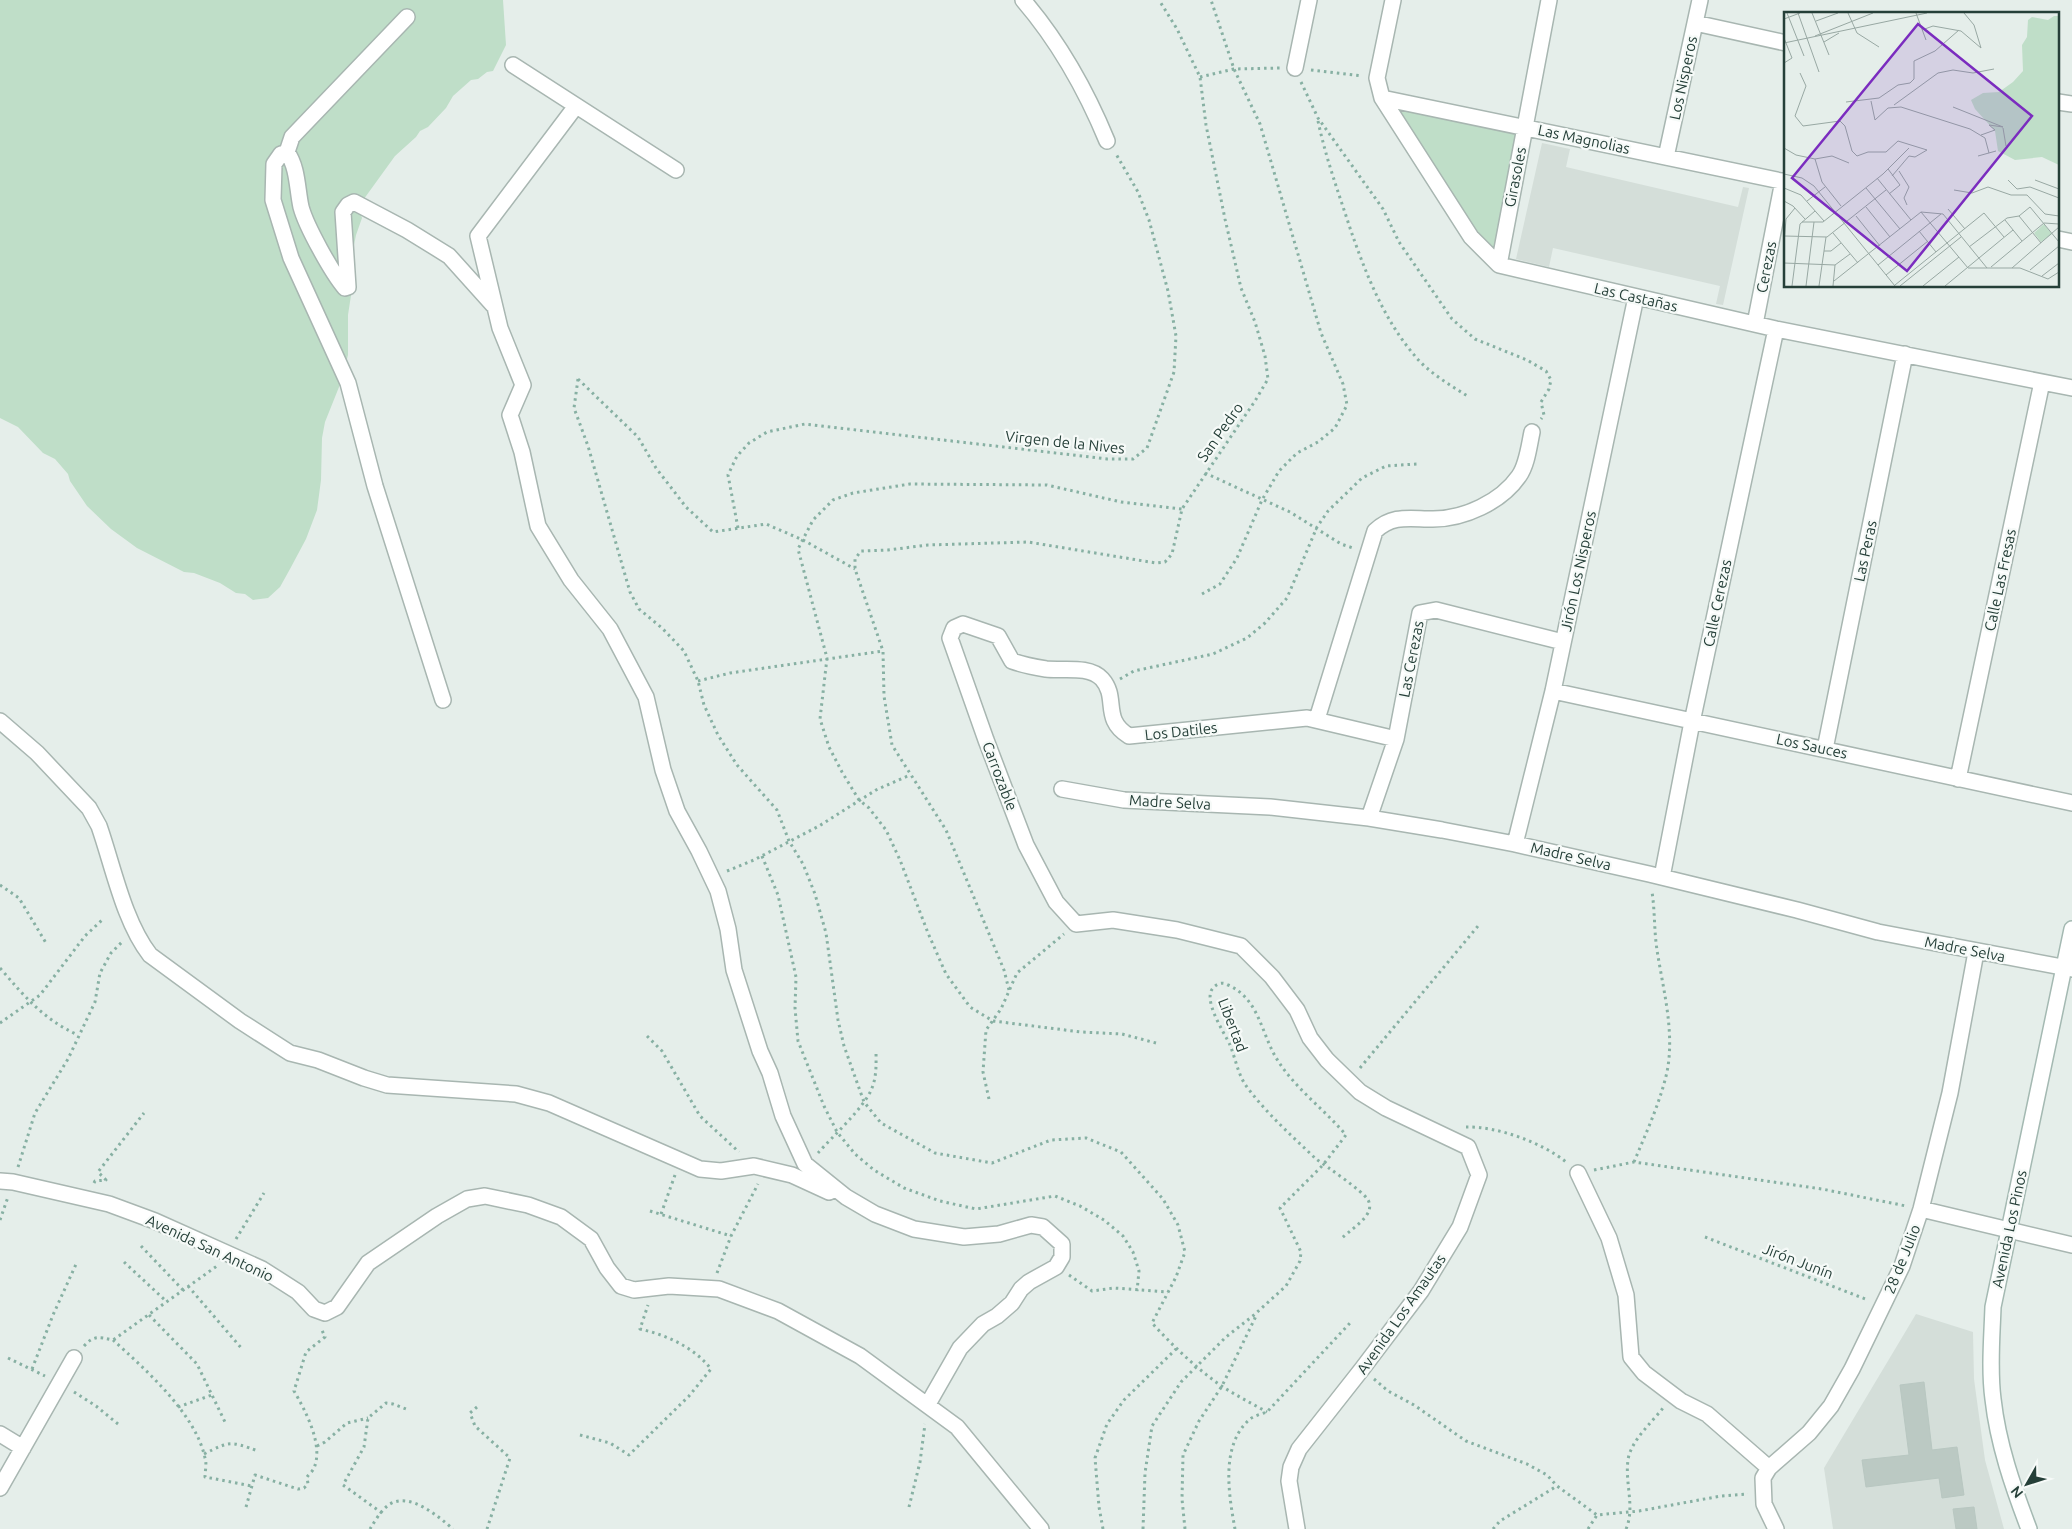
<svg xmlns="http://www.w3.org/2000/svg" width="2072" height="1529" font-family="Ubuntu,sans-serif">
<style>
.built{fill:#d4ded9}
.green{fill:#bfdec8}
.building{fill:#bbc9c3;stroke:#b8c7c1}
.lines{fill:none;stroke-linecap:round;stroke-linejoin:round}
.street-casing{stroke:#a8b6b1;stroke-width:18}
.secondary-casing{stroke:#a4b9b2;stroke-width:18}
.path{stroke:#87b0a3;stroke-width:3;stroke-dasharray:2.5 4;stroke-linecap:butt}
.street{stroke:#fff;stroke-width:15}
.secondary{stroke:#fff;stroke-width:15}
.labels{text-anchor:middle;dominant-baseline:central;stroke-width:4.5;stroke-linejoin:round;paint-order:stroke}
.street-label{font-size:15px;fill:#253f38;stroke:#f6faf8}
.inset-road{fill:none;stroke:#98a8a3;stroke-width:1}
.view{fill:#7b2cbf;fill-opacity:0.15;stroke:#7b2cbf;stroke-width:2.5}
.inset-edge{fill:none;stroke:#253f38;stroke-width:2.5}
</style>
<rect width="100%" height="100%" fill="#e5eeea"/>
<path class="built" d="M1542,143l28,6 -4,18 172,40 5,-20 6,1 -26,117 -7,-1 4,-18 -167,-38 -4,19 -33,-8z
M1916,1314l57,18 1,47 11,81 19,69h-171l-9,-61z"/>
<path class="green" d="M0,0h503l3,45 -13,26 -6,1 -9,7 -7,1 -18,16 -7,12 -18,19 -8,4 -4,6 -21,19 -34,47 -1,9 2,6 -6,17 -3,15 2,19 -7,46v40l-7,27 -16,40 -3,16 -1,42 -4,30 -11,29 -16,30 -10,18 -12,11 -15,2 -8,-6 -9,-1 -16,-10 -26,-10 -10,-1 -47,-24 -26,-19 -24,-23 -17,-25 -2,-7 -13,-15 -12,-6 -25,-26 -18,-9z
M1397,108l121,23 -23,121 -10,-7z"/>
<path class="building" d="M1924,1382l8,68 25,-3 7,48 -22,3 -3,-20 -73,9 -4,-27 47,-5 -9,-70z
M1974,1507l3,22h-21l-3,-20z"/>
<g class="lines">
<defs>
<path id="street" d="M1023,0c36,42 63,90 84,141
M1393,0l-16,78 5,20 89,139 28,28 277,64 296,59
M1695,23l91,20
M513,65l163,105
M1295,68l14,-68
M1382,98l404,84
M2058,102l14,2
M576,106l-98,130 22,92 23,57 -13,30 12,37 16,74 33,54 39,49 36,68 17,73 14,41 22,40 19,40 10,38 6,41 26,81 10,22 13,43 22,48 41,33 29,17 39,15 50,8 35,-3 32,-9 12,2 19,17v13l-6,10 -27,15 -8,7 -9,14 -15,13 -14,8 -23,24 -32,56
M287,152l5,-15 115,-120
M1666,157l34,-157
M2058,239l14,3
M1499,265l50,-265
M1755,324l28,-143
M1553,691l519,112
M443,700l-68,-214 -27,-103 -57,-125 -18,-58 1,-36 7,-10 6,-2c11,16 10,37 14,55 5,19 31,66 44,81l3,-1 -5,-75 5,-7 6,-3 53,28 42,26 44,49
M1317,719l58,-188c18,-17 35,-12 58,-12 31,0 68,-17 86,-43 8,-11 10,-30 13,-44
M0,721l37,32 52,55 10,18c14,40 25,96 51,129l90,66 50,32 28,7 46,18 23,7 129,9 33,9 151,66 21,2 33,-5 38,9 37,17
M1825,749l80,-395
M1958,779l84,-397
M1062,789l62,11 146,7 99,11 73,12 73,14 134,30 148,36 81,22 194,37
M1369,818l27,-79 24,-126 16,-3 127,32
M1515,844l38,-153 83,-394
M1662,877l30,-155 84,-393
M1578,1173l31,65 17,57 5,62 13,16 37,28 26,13 62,54
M0,1181l13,1 96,22 46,17 107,48 36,23 16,17 11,4 12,-6 31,-44 69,-47 30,-17 18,-3 43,9 33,12 30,22 16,29 14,18 13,4 35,-4 50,3 59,22 82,45 97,71 84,102
M1921,1209l151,36
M0,1434l23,14
M0,1488l74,-130
M1297,1529l-8,-48 2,-14 8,-18 63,-80 59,-78 39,-64 19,-52 -11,-28 -82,-39 -26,-16 -33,-32 -17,-22 -13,-28 -25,-33 -31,-31 -64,-16 -64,-10 -37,4 -20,-22 -30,-57 -40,-105 -36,-102 4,-10 9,-4 35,12 14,25c11,4 22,6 34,8 17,2 43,-4 56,10 17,19 -1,40 27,57l178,-18 89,21
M1776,1529l-12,-25 -1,-26 6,-10 40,-35 22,-27 21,-37 50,-103 19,-57 29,-116 26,-141"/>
<path id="secondary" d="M2029,1529c-16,-42 -31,-85 -36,-130 -4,-30 -1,-62 0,-92l79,-378"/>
</defs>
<use href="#street" class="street-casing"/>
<use href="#secondary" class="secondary-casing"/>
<path class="path" d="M1311,70l51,6
M1200,77l34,-8 46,-1
M1301,82l17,36 65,91 16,33 53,77 23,20 52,21 19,11 5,9 -2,9 -8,13 3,13 -3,4
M1318,121c8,38 21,73 33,110 15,43 33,89 64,125 14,17 35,29 54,41
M578,379l-4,29 14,38 42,146 9,17 23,19 22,23 14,30 6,24 14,30 19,30 40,45 12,31 14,23 12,30 11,39 12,87 6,26 20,56 17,21 54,30 57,10 59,-23 35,-2 35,14 42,47 15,26 7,27 -9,25 -24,46c21,23 43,44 68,62 15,10 31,18 47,27
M578,379l60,58 18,31 30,39 27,25 53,-8 37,16 52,29
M1205,473l85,39 51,32 12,4
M738,528l-10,-53 9,-19 12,-13 18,-11 38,-8 302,35h26l14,-11 27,-76 2,-36 -8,-45 -19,-71 -11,-28 -22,-38
M1202,594l18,-10 17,-26 25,-58 17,-29 18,-18 21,-11 17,-14 12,-23 -4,-21 -22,-51 -61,-209 -26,-55 -23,-69
M1120,679l14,-8 79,-17 34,-16 18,-15 22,-25 30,-71 11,-16 34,-33 24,-12 31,-2
M698,681l32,-8 153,-22
M762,856l16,39 18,82 -1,31 3,33 26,65 13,26 18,22 19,16 30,18 36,13 36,8 79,-13 25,10 24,14 19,16 10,16 6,19 -2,20
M727,871l27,-11 65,-34 57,-36 34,-15
M0,885l19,13 27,45
M0,968c25,29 43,51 78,67
M1009,990l-5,-20 -58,-140 -54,-85 -8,-49 -1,-45 -28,-82v-10l6,-8 27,-1 40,-5 100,-3 128,21 9,-1 7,-8 10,-45 73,-108 13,-22 -3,-23 -10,-34 -14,-34 -16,-69 -19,-94 -6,-48 -23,-48 -18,-29
M0,1023l40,-28 45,-59 17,-16
M647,1036l15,15 38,65 39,36
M1156,1043l-34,-9 -41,-2 -88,-11 -23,-14 -24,-33 -18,-41 -28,-73 -14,-30 -17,-22 -10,-8 -17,-28 -13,-25 -9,-28 7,-61 -29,-109 15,-29 20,-20 20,-7 57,-9 137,1 74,17 61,7
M1360,1068l118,-142
M989,1099l-6,-27 3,-42 15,-21 16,-36 47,-39
M1466,1127c31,-1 77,16 100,35
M818,1153c14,-16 47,-46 54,-65 5,-13 4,-25 4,-38
M1634,1162c12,-29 26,-59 33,-90 8,-40 -4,-83 -10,-122 -3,-19 -2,-39 -5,-58
M18,1167l17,-54 33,-54 27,-57 5,-29 11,-20 11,-11
M1594,1170l40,-8 188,27 84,17
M94,1183l1,-2 11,-1 -8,-8 46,-59
M650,1211l81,25
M661,1214l14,-39
M0,1220l8,-23
M1705,1237l163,63
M236,1239l28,-46
M141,1246l42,44
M124,1262l43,40
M717,1273l14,-37 27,-52
M1069,1275l23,16 22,-3 54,4
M188,1286l55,64
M149,1315l48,49 28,58
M113,1340c32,29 83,74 92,118 2,6 0,13 0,19l47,9
M84,1346c10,-11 15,-9 29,-6l104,-74
M8,1358l37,18
M32,1369l21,-54 24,-53
M1374,1379l14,12 26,14 52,36 61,23 20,11 10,11
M74,1392l22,14 22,18
M178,1407l34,-12
M477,1407l-7,6 5,13 35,32 -23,71
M580,1435l30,8 19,12 60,-59 22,-27c-17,-22 -45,-34 -71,-40l8,-24
M317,1446l8,-4 22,-19 21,-5
M204,1454c26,-13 26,-13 54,-3
M246,1507l9,-32 43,14 6,-1 4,-4 -1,-7c2,-3 6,-6 7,-9 10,-23 -9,-58 -20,-77l12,-39 19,-15 -4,-9
M909,1507l11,-45 5,-38
M382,1513l-39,-28 21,-38 4,-29 18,-15 7,1 13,5
M370,1529c5,-8 11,-19 20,-25 20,-12 48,12 63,25
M1103,1529l-4,-22 -4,-49 12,-34 17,-24 52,-51
M1143,1529l2,-56 7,-47 29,-44 45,-45 28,-22 32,-29 14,-25 1,-9 -21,-44 43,-43 23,-30c-23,-27 -53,-48 -71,-79 -14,-25 -17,-58 -47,-71 -5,-3 -10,-2 -14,2 -13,11 10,45 16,58 6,15 8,30 17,42 20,27 45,49 69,72 10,7 48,33 52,41 2,3 2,8 1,11 -5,11 -20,20 -28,28
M1185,1529l-3,-30 1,-44 16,-34 23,-35 35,-72
M1235,1529c-6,-33 -15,-83 14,-109 4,-4 12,-6 18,-8l83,-89
M1493,1529l7,-8 57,-35 40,29 42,-4 82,-15 27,-2
M1588,1529l9,-14
M1626,1529c10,-23 -3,-50 3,-74 6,-18 23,-33 34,-47"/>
<use href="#street" class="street"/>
<use href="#secondary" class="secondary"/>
</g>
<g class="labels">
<g class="street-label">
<text transform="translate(1683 78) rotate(-78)">Los Nisperos</text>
<text transform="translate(1584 139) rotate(12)">Las Magnolias</text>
<text transform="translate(1515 177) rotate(-79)">Girasoles</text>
<text transform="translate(1766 267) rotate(-79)">Cerezas</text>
<text transform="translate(1636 297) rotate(13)">Las Castañas</text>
<text transform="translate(1220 432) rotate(-55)">San Pedro</text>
<text transform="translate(1065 442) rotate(6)">Virgen de la Nives</text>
<text transform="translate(1865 551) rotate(-78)">Las Peras</text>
<text transform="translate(1578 571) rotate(-78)">Jirón Los Nisperos</text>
<text transform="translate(2000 580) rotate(-78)">Calle Las Fresas</text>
<text transform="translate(1717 603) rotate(-78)">Calle Cerezas</text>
<text transform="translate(1411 659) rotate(-79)">Las Cerezas</text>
<text transform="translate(1181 731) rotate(-6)">Los Datiles</text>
<text transform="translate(1812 746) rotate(12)">Los Sauces</text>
<text transform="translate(1000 776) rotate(69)">Carrozable</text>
<text transform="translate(1170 802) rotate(3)">Madre Selva</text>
<text transform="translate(1571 856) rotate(13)">Madre Selva</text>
<text transform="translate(1965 949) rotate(11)">Madre Selva</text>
<text transform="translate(1233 1025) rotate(69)">Libertad</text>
<text transform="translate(2009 1229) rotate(-78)">Avenida Los Pinos</text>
<text transform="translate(210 1248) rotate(25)">Avenida San Antonio</text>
<text transform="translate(1902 1259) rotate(-68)">28 de Julio</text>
<text transform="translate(1798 1261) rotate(21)">Jirón Junín</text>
<text transform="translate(1401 1314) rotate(-55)">Avenida Los Amautas</text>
</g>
</g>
<g transform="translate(1784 12)">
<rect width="275" height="275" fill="#e5eeea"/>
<path d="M270,4h5v149l-17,-8 -27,3 -17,-9 -3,-20 -20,-22 -4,-9 12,-7 16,-1 14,-10 10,-11 -1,-26 5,-8 1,-17 4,-3 16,3zM260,212l8,10 -11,8 -7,-9z" fill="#bfdec8"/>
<path class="inset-road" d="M3,1l17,43M14,1l21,59M28,1l17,42M64,1l9,20 22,14M132,1l10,27M180,1l10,12 7,23M0,7l16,-6M32,9l22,-8M138,18l11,-4 28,5 20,17M31,24l58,-23M0,26l8,20 -8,5M40,30l15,-9M0,31l143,-30M16,61l6,13 -11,30 8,10 37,-5 5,5 7,25 5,5 11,-4h18l12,-11 29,9M87,89l4,19M62,90l33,-4 19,-13 12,-2 4,-4v-18l21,-10 24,-21M110,93l44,-32 15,-3 20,3 21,-4M169,95l50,20 -14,-2 6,5 -14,5M91,108l13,-12 13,-1 69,22 15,9 4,15M219,116l3,18M0,136l12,7 19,4 7,23 19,24M194,144l18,-5M31,147l17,-3 17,7M104,157l12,16 -11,9M115,159l10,16 -5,11 3,7M0,162l18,4 12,8 81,100M108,164l17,-20 6,1 12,-7M93,166l34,42M224,168l9,9 13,-2 29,11M251,168l24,9M0,176l17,7 23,26M82,176l34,41M170,178l18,3 16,-6 23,8h16l18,19 14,2M0,189l9,5 12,13M23,189l18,-14M82,195l24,30M164,197l17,20M137,200l47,56h52l28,11 11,-7M72,204l24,30M235,204l22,27M221,208l17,21M18,210h21l60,-48 26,-26M135,219l17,21M49,221l25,30M0,224l43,1 59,-47M0,231l2,-24 9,-11M185,235l38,-29 12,-2 11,-9 29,35M40,239h7l10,-8M0,251l51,2 15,-11M94,253l63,-51M207,255l53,-44 15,1M228,256l47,-41M246,258l29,-24M102,263l42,-34M258,264l17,-13M50,269l87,-69 22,2 44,54M111,273l89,-72 20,24M8,274l8,-62 15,-13M22,274l8,-64M35,274l7,-49M49,274l2,-21M116,274l61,-49M139,274l36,-29M161,274l68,-56"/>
<path class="view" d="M134,12l114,92 -125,155 -115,-93z"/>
<rect width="275" height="275" class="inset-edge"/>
</g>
<g transform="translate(2027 1484) rotate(231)" stroke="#f6faf8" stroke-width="4" paint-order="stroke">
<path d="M0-4L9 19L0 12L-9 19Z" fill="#253f38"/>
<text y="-8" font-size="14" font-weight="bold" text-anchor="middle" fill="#253f38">N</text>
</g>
</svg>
